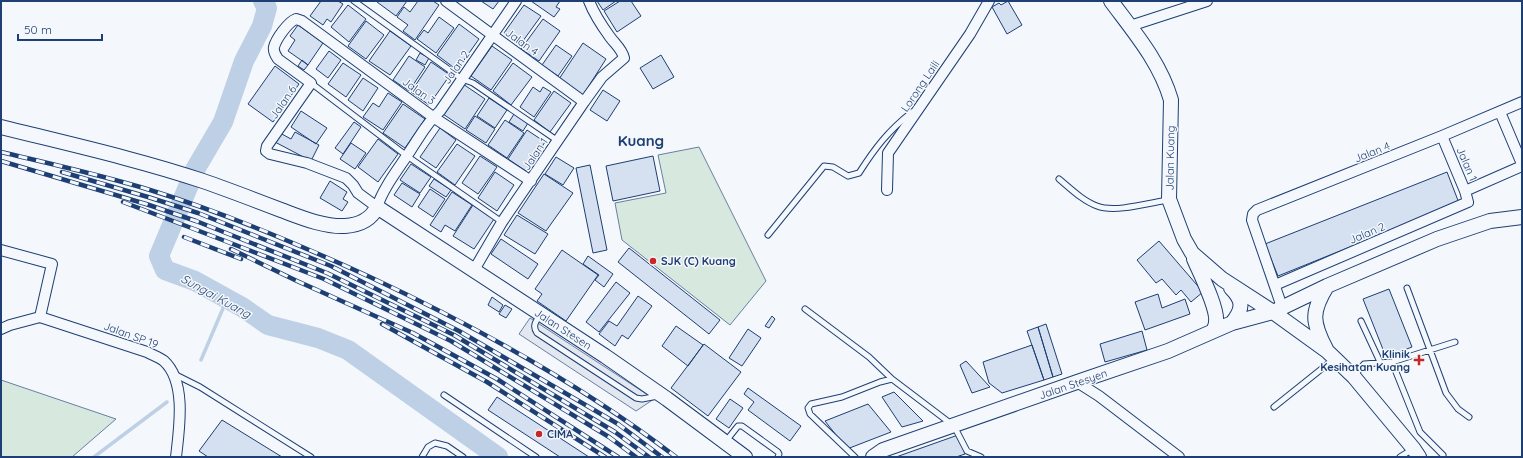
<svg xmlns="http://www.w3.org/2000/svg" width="1523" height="458" font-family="Quicksand,sans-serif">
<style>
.green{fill:#d7e8df;stroke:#687fa3}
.parking{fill:#e3e8f0;stroke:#687fa3}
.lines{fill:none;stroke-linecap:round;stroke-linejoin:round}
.stream{stroke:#bed0e5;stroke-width:3.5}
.river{stroke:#bed0e5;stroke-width:20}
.building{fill:#d5e0f0;stroke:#1d3f73}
.lane-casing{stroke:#1d3f73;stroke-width:7}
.street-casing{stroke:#1d3f73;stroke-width:12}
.secondary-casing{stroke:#1d3f73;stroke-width:16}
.lane{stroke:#f4f7fb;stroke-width:5}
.street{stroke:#f4f7fb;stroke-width:10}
.secondary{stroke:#f4f7fb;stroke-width:14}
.rail-casing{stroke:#1d3f73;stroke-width:4.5}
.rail{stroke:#f4f7fb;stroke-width:3;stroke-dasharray:9;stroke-linecap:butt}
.poi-dot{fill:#c62828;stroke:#f4f7fb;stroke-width:1.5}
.labels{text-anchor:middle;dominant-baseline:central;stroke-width:3;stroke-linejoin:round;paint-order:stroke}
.street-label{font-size:11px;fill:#1d3f73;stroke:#f4f7fb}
.poi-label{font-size:11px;font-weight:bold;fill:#1d3f73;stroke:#f4f7fb;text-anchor:start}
.water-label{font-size:12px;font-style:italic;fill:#1d3f73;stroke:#f4f7fb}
.district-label{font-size:15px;font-weight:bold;fill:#1d3f73;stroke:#f4f7fb}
</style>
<rect width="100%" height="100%" fill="#f4f7fb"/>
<path class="green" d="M699,147l67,134 -36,44 -108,-85 -7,-37 51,-10 -8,-38z
M1,380l115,39 -44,38h-71z"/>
<path class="parking" d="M530,318l124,81 -18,12 -117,-77z"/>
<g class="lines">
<path class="stream" d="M201,360l26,-61
M94,457l73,-55"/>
<path class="river" d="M263,1l4,7 -5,18 -18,35 -21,61 -27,46 -37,88 6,14 30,11 47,26 26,18 50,13 30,12 150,107"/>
</g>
<path class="building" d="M321,1h17l5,3 -12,18 -4,-3 -4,6 -13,-9z
M378,1h29l-11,15 -19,-14z
M418,1h15l6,4 -24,35 -12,-9 5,-6 -11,-8 7,-10 6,5z
M481,1h18l-6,8z
M531,1h29l-4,6 4,2 -6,8z
M597,1h19l-13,9z
M620,1h11l10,15 -24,16 -13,-21z
M1008,1l14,24 -15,9 -15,-27 7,-4 2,2z
M348,5l18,14 -17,23 -18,-15z
M524,5l17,11 -21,29 -16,-12z
M439,17l15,11 -18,25 -19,-14 7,-9 4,3z
M543,19l17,12 -21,30 -18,-12z
M366,21l18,14 -18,24 -18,-13z
M459,24l20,15 -22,31 -20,-15z
M298,25l25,18 -15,22 -20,-14 7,-11 -5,-4z
M390,31l21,15 -21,29 -21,-14z
M583,43l23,16 -23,36 -24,-16z
M556,45l16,11 -14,20 -16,-11z
M492,46l20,14 -21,30 -20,-14z
M329,51l12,9 -13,18 -12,-9z
M420,53l9,5 -4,7 -9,-5z
M661,55l13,22 -21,12 -13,-21z
M409,56l16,11 -16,24 -16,-11z
M302,60l6,5 -4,5 -6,-4z
M431,62l19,13 -21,30 -18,-13z
M343,63l18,12 -15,22 -18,-13z
M513,63l19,14 -21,28 -18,-14z
M275,66l24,18 -26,38 -25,-18z
M363,78l15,10 -15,23 -15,-11z
M463,84l22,15 -20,30 -22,-15z
M533,87l7,5 3,-5 8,5 -17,25 -14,-10z
M603,90l17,11 -13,20 -17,-11z
M554,91l17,12 -21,29 -16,-12z
M388,93l14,9 -19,28 -20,-13 10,-14 6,4z
M489,98l18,12 -12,18 -18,-12z
M403,104l22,15 -20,29 -22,-15z
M301,111l26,17 -11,16 -25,-17z
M514,114l14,9 -5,8 -14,-9z
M475,116l20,13 -9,14 -20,-13z
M505,120l19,13 -17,25 -19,-13z
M354,122l7,5 -18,27 -8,-6z
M440,128l16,12 -20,28 -16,-11z
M527,130l18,12 -19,29 -18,-12z
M295,132l24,13 -8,16 -36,-19 5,-9 11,6z
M378,139l20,15 -20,28 -20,-15z
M351,143l15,10 -11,16 -15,-10z
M457,144l18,12 -20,29 -18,-13z
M480,156l17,11 -19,27 -16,-11z
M653,156l7,35 -47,10 -7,-35z
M556,157l18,11 -11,17 -18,-11z
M411,164l20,13 -11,16 -20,-13z
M590,165l17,85 -14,3 -17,-85z
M495,172l19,13 -17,26 -19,-13z
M1447,172l12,31 -181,73 -13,-32z
M544,174l29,19 -27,38 -28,-18z
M434,179l17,11 -5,7 -17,-11z
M330,181l17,11 -4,7 5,3 -6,9 -22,-13z
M402,183l18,11 -8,13 -18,-12z
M430,189l15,10 -12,18 -15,-10z
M452,192l20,13 -17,26 -10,-6 -4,7 -11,-7z
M473,205l21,14 -20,30 -21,-13z
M517,215l31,19 -13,20 -31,-19z
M501,239l37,25 -10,15 -37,-25z
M1159,241l44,51 -12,10 -10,-12 -5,5 -14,-16 -6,4 -19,-23z
M629,248l91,72 -11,14 -91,-72z
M562,250l36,25 -32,46 -29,-20 5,-7 -7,-5z
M588,256l25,18 -9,13 -9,-7 4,-5 -16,-11z
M616,282l14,11 -31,39 -13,-10z
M1389,289l23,58 -26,10 -23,-58z
M1158,294l4,14 23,-9 5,15 -45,16 -10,-28z
M638,296l14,10 -24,33 -6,-4 -7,11 -16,-12 10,-13 8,5z
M492,297l11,8 -4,7 -11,-7z
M505,305l7,4 -6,9 -7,-4z
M772,316l3,3 -6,9 -4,-2z
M1046,324l16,50 -9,3 -15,-50z
M676,326l27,19 -15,21 -26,-20z
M1038,327l15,50 -9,3 -17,-49z
M748,329l13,9 -19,28 -13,-8z
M1142,331l5,19 -42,12 -5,-18z
M704,344l37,28 -33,44 -37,-28z
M1032,345l12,35 -42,13 -13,-10 -6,-21z
M966,361l24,26 -18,6 -12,-28z
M748,388l53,38 -11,15 -42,-31 6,-8 -10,-8z
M894,392l29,29 -21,6 -20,-30z
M497,397l92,60h-29l-72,-47z
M730,399l13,9 -14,20 -13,-9z
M868,404l23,28 -44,17 -22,-28z
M222,420l60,37h-74l-9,-6z
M958,435l7,19 -9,3h-60z"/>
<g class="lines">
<defs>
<path id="lane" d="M354,1l108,78 11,4 85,58
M311,83l96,73 95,66
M1059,179c12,10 24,22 38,27 18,7 52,-3 71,-6
M768,235l56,-69 9,1 15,9 11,-3c16,-25 29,-42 53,-61
M1407,288l39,105 12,16 11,8
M805,309l64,48 23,22
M540,315c-4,6 -8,11 -3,18l99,65 6,1 16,-3
M1361,321l20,43
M1392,362l28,70 23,23
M174,374l26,13 111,70
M1354,376l10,-12 28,-2 63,-20
M444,395l92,62
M1274,407l60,-48
M726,441l12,-15h4l36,26 1,2 -1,3
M422,457l6,-10 7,-4 12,3 16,11
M855,457l-45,-43 -2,-6 3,-4 31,-7 38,-15 12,-3 62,47 13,25 14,6
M1400,457l13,-8"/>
<path id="street" d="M446,1l138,101
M516,1l-76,110c-12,10 -20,25 -28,37 -12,19 -28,38 -35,59l-19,-14 -5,-8 -7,-7 -39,-15 -37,-9 -4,-3 1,-5 44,-63 -33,-24c-2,-3 -5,-7 -4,-12 2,-8 14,-25 22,-28l6,2 131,96 98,64
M1130,26l77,-25
M1500,112l22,52
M887,190l1,-37 82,-119 19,-33
M1465,191l57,-25
M1,250l51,14 -12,53
M474,270l28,-48 82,-120 18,-25 22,-19c-2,-9 -9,-14 -14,-21 -8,-11 -16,-23 -21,-36
M1275,285l193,-83 -3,-11 -23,-55
M1282,307l-30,-87 1,-6 4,-4 185,-74 80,-34
M40,317l107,35c5,3 12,5 17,9 23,21 15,69 12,96
M1,329l9,-4 30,-8
M1077,382l22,14 80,61"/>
<path id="secondary" d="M1111,1c23,31 49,61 60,99l-2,99 15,40 8,14 30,26 51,33 54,39 27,26 59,71 6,9
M1,127c68,17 136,32 202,54 26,9 52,19 78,29 19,7 42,17 64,16 14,-1 26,-6 32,-19l228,149 62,43 78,58
M1194,259c6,14 24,49 22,63 0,3 -2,7 -3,9
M1231,288c13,13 12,21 1,35
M1326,349c-14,-27 -15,-37 1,-63
M873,457l10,-7 194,-68 91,-31 64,-28 41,-11 54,-26 110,-47 53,-18 32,-4"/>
</defs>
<use href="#lane" class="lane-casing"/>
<use href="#street" class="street-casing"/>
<use href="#secondary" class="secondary-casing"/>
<use href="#lane" class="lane"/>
<use href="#street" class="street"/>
<use href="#secondary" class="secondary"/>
<defs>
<path id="rail" d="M1,152c50,12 100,23 149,38 75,23 148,54 220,87 107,50 212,108 306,180
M1,161l145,43 50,17 131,52 127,62 161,97 34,25
M62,172l86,25 50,16 133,53 128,65 159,93 44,33
M123,202l71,27 130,50 127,62 158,96 27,20
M184,237l57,22
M231,249l66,32 116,52 84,46 121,78
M382,324l105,58 118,75"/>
</defs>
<use href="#rail" class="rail-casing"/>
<use href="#rail" class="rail"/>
</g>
<g class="poi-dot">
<circle cx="653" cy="261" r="4"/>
<path d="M1417 354h4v4h4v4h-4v4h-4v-4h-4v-4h4z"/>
<circle cx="539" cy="434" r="4"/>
</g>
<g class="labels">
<g class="street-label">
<text transform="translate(522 42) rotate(36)">Jalan 4</text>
<text transform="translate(456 67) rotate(-55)">Jalan 2</text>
<text transform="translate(920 86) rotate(-56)">Lorong Laili</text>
<text transform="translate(419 91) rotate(36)">Jalan 3</text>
<text transform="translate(283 102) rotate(-55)">Jalan 6</text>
<text transform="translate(1372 152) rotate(-22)">Jalan 4</text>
<text transform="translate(535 154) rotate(-56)">Jalan 1</text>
<text transform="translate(1170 158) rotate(-89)">Jalan Kuang</text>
<text transform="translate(1467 164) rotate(67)">Jalan 1</text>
<text transform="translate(1367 233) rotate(-23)">Jalan 2</text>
<text transform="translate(563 329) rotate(33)">Jalan Stesen</text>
<text transform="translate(131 335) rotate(20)">Jalan SP 19</text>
<text transform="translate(1073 384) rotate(-19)">Jalan Stesyen</text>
</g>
<g class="poi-label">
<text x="661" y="261">SJK (C) Kuang</text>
<text x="1410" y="354" text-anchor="end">Klinik<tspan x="1410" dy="13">Kesihatan Kuang</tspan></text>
<text x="547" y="434">CIMA</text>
</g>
<g class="water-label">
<text transform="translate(216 296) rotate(29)">Sungai Kuang</text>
</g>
<g class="district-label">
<text x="641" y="140">Kuang</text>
</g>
</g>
<rect width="1523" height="458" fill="none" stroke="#1d3f73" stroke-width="4"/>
<path d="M18 34v6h84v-6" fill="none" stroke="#1d3f73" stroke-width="2"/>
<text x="24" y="34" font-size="12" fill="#1d3f73" stroke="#f4f7fb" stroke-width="3" paint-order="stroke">50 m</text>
</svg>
